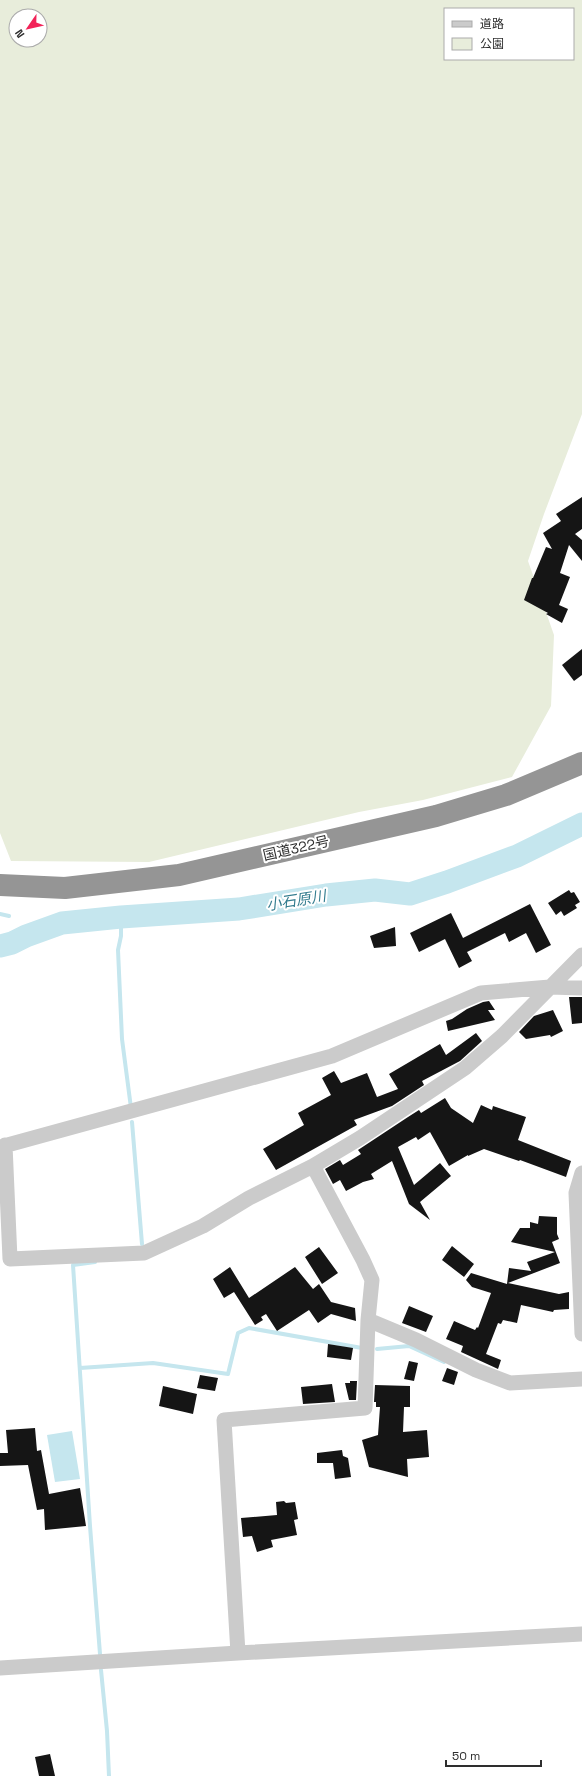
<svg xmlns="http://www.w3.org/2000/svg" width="582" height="1776" font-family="'Space Grotesk','Noto Sans JP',sans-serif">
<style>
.green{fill:#e8eddb;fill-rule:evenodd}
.water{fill:#c5e6ee}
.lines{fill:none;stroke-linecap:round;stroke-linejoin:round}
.stream{stroke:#c5e6ee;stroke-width:4}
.river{stroke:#c5e6ee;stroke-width:23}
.building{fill:#151515}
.minor{stroke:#cbcbcb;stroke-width:15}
.highway{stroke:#959595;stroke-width:22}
.labels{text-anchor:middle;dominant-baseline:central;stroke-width:4;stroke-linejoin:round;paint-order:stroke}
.street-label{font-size:14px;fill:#2e2e2e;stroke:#fff}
.water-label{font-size:15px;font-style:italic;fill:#347d8f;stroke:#fff}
</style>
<rect width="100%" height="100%" fill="#fff"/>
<path class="green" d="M0,0h582v414l-38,100 -16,47 26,74 -3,71 -39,71 -89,23 -64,12 -210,50 -138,-1 -11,-28zM445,9h128v50h-128zM16,16h24v24h-24z"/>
<path class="water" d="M72,1431l8,48 -25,3 -8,-47z"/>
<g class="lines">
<path class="stream" d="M0,914l9,2
M121,917v19l-3,14 4,89 9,69
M132,1122l10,122
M95,1262l-22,3 17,261 10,128
M377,1349l32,-3 35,16
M80,1368l73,-5 75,11 10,-41 11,-5 113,20
M101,1670l6,61 2,45"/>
<path class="river" d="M0,946l12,-3 14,-7 36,-13 59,-6 118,-8 87,-14 49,-5 35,4 37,-12 70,-26 65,-32"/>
</g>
<path class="building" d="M582,497v32l-7,5 7,6v21l-13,-16 -9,28 10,4 -11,28 9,4 -6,14 -16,-9 2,-1 -24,-13 8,-22h1l13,-31 6,2 -9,-16 18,-12 -5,-7z
M582,649v26l-8,6 -12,-16z
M569,890l2,3 3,-1 6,10 -5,3 2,3 -13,8 -3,-5 -5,4 -8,-12z
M530,904l21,41 -15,8 -10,-20 -17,9 -4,-9 -38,19 5,9 -13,7 -14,-29 -26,13 -9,-19 41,-20 12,25z
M395,927l1,19 -22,2 -4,-12z
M569,997h13v26l-10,1z
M489,1001l6,9h-7l7,10 -47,11 -2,-10 6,-2 15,-10 16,-7z
M553,1010l10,21 -12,6 -1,-2 -24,4 -7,-7 15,-16z
M476,1033l6,8 -22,20 -38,20 2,4 -32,21 -38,14 3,5 -81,45 -13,-21 41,-24 -6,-12 33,-18 -9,-17 12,-7 7,12 26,-10 10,24 21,-8 -9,-15 51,-30 6,11z
M445,1098l6,10 22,15 8,-18 11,5 1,-4 33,11 -8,23 53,21 -5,16 -46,-17 -1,1 -35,-12 -16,7v-1l-19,11 -19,-34 -12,8 -2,-3 -18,10 16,38 26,-22 11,13 -31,26 10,18 -21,-16 -17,-43 -21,13 3,5 -11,3 -17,9 -6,-11 -7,4 -8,-15 15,-9 3,5 18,-11 -3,-4 50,-33 11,-7 2,3z
M539,1216l18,1v17l2,5 -7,3 8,21 -52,20 51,11 10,-2v17l-15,1 -1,2 -32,-7 -4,18 -14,-3 -2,4 -3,-1 -12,31 15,6 -3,9 -37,-17 2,-6 -17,-7 8,-18 21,9 2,-3 1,1 13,-35 -19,-6 -6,-7 5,-7 36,11 2,-16 22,3 -4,-9 28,-10 -44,-10 9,-14h10v-6l8,2z
M452,1246l22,18 -10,13 -22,-17z
M319,1247l19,26 -16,11 -17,-27z
M230,1267l19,31 46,-31 18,22 6,-5 12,18 24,6 1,13 -25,-7 -13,9 -9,-13 -32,21 -11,-17 -5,3 2,3 -8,5 -21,-33 -10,6 -11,-19z
M409,1306l24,10 -7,16 -24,-9z
M328,1344l25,4 -2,12 -24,-3z
M409,1361l9,2 -4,18 -10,-2z
M447,1368l11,4 -4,13 -12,-4z
M200,1375l18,3 -3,13 -18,-3z
M350,1381h7l-1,19h-7l-4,-17h5z
M332,1384l3,18 -32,2 -2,-17z
M375,1385l35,1v21h-6l-1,25 24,-2 2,27 -22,2 1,18 -39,-10 -7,-27 16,-5 2,-28h-4v-5h-2z
M163,1386l34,8 -4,20 -34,-8z
M35,1428l2,23 4,-1 8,44 31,-6 6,38 -41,4 -1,-21 -7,1 -9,-45 -28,1v-13h8l-2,-23z
M342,1450l1,6 5,2 3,19 -16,2 -2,-16h-16v-10z
M284,1501l2,2 9,-1 3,17 -4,1 3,15 -26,5 2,7 -16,5 -5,-16 -9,1 -2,-19 36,-3 -1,-13z
M50,1754l5,22h-16l-4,-19z"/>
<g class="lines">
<path class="minor" d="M5,1145l5,114 134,-6 59,-27 46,-28 64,-32 47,-28 105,-70 37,-32 80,-81
M0,1147l332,-91 149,-63 69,-6 32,1
M582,1173l-6,20 6,141
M368,1320l48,20 60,30 34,13 72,-4
M238,1653l-14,-233 141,-12 3,-88 4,-40 -9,-20 -50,-94
M0,1668l238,-15 344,-19"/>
<path class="highway" d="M0,885l65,3 114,-13 257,-59 70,-21 76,-32"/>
</g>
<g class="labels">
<g class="street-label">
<text transform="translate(296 848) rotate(-13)">国道322号</text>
</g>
<g class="water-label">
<text transform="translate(296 900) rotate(-9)">小石原川</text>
</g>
</g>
<rect x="444" y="8" width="130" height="52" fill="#ffffff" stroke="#ababab"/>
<rect x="452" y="21" width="20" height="6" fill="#cbcbcb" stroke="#ababab"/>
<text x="480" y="28" font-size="12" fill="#2e2e2e">道路</text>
<rect x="452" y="38" width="20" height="12" fill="#e8eddb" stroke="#ababab"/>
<text x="480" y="48" font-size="12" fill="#2e2e2e">公園</text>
<g transform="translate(28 28) rotate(236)"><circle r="19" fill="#ffffff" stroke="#ababab"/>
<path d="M0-3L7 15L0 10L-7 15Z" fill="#f22358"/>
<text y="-6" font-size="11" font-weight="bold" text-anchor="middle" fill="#2e2e2e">N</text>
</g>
<path d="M446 1760v6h95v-6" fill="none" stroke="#2e2e2e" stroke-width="2"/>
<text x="452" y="1760" font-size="12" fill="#2e2e2e" stroke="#ffffff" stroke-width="3" paint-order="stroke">50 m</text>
</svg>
